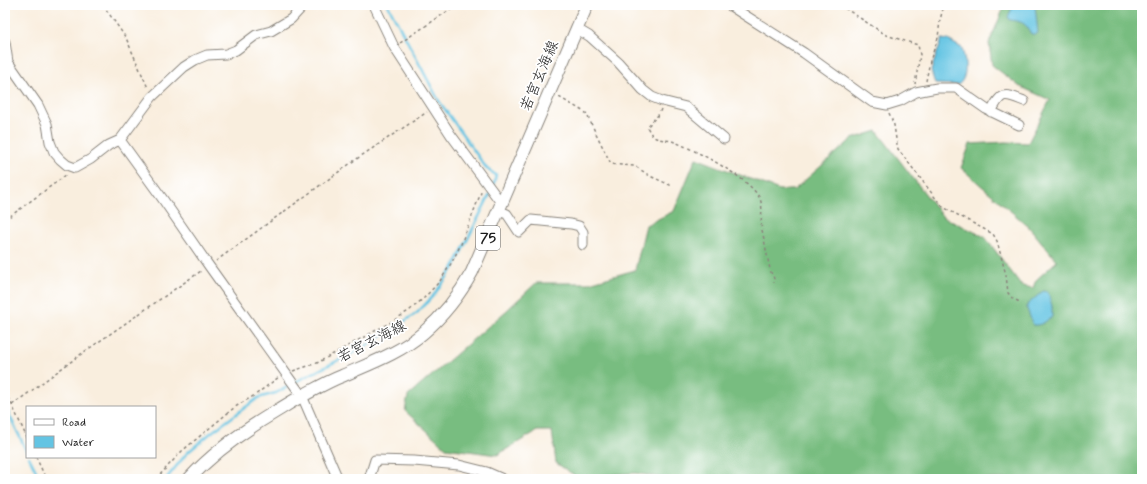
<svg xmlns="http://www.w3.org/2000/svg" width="1147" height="484" font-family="Mynerve,'Klee One',sans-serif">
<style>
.forest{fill:#78bd80;stroke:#4a6c4e}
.water{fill:#64c4e3;stroke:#407080}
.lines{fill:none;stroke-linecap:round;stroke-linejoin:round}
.stream{stroke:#64c4e3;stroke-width:2.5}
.minor-casing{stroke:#8a857d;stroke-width:11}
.major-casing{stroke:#8a857d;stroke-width:14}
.path{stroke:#8a857d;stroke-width:1.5;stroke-dasharray:3 3;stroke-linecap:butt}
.minor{stroke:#fff;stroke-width:9}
.major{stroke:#fff;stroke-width:12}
.labels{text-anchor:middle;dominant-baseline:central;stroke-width:3.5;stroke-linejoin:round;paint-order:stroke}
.shield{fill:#fff;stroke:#606060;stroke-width:1}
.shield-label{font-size:14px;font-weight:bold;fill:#1c1c1c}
.street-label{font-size:15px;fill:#1c1c1c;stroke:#fff}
</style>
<rect width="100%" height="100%" fill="#fff"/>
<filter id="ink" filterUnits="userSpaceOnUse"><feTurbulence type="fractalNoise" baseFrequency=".025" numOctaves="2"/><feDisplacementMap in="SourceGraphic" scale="8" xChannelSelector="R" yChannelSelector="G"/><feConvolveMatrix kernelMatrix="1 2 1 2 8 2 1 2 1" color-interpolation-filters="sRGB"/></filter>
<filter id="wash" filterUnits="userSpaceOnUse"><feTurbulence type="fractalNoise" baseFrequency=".012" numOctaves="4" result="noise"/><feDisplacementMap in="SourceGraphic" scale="16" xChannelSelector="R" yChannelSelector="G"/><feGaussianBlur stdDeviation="0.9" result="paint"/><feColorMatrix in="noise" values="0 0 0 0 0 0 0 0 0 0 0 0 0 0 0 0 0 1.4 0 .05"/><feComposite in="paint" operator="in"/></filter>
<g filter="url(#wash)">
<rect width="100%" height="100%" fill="#f9eede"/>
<path class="forest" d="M1005,5h137v474h-474l-33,-6 -58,4 -21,-14 -4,-32h-15l-40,24 -51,-7 -41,-37 3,-15 98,-85 30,-28h53l46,-13 11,-45 28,-14 22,-53 83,32h15l58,-51 25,-8 66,86 42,20 37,49 11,2 3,-8 21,-19 -28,-34 -68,-59 9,-24 36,-2 22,1 22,-43 -31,-14 -27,-21 -3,-22z"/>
<path class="water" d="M1016,5h19l3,28 -3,2 -5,-2c-3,-10 -10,-12 -20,-13l-2,-3 4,-9z
M942,39l6,1 14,8c3,11 7,29 -4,37l-23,-1 -4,-13 5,-16z
M1043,291l5,1 4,14v11c-6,4 -11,9 -19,8l-6,-16v-4z"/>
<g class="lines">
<path class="stream" d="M388,5l51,96 48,68 9,6 -3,12
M295,382l68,-34 54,-35 16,-17 20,-27 38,-77
M5,406l22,46
M29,457l11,22
M166,479l21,-26 25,-21 46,-34 18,-5 15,-8"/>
</g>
</g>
<g filter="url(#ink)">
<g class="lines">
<defs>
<path id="minor" d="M374,5l20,42 57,88 51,69
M729,5l75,48 68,49 15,3 13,-4 16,-9 10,-2 11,-2h19l30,21 33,16
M577,29l12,7 29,26 25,28 9,7 10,4 24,6 38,32
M5,42l3,20 30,43 9,19 3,18 4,10 6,7 7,6 8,3 16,-9 18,-14 11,-5 32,-43 32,-30 11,-7 12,-5 19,-1 10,-4 20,-15 15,-4 20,-12 13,-14
M991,112c11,-21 13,-19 33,-11
M120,140l42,58 47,68 93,130 36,83
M499,211l8,3 12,18 12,-12 40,4 8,2 4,6v13
M369,479l6,-19 39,1 45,4 28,7 16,7"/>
<path id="major" d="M189,479c26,-28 54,-48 86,-67 10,-6 19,-12 29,-17 13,-7 25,-14 38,-19 27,-12 58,-23 81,-43 20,-17 36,-37 49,-61l115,-267"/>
</defs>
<use href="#minor" class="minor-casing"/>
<use href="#major" class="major-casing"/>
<path class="path" d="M103,5l23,33 22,50
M840,5l46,30 32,10 2,10 -5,29
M400,43l57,-38
M926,81l4,-20 8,-23 2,-18 4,-15
M559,97l27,16 25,51 24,2 15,10 22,10
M661,109l-2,5 -12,13c2,3 4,8 7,10 5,3 12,3 18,4 21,8 84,39 89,61 2,9 -1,19 1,28 3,13 5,26 8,39 1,6 5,7 4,14
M889,113l5,12 2,14 2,10 39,51 6,7 50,27 4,7 9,34 2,18 5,6 7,3
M5,220l61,-45
M216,261l139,-101 72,-48
M293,371l24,-8 76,-42 17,-11 14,-12 16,-17 12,-19 9,-18 21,-54
M5,393l7,12 15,33
M12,405l72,-53 117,-81
M36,457l10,22
M156,479l26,-28 53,-44 20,-12 24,-18"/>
<use href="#minor" class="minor"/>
<use href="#major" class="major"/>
</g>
</g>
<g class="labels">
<rect class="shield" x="476" y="226" width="24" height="24" rx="3"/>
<g class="shield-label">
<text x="488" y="238">75</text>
</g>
<g class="street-label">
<text transform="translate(540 76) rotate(-67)">若宮玄海線</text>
<text transform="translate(372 342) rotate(-27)">若宮玄海線</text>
</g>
</g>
<rect width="1147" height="484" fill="none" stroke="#fff" stroke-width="20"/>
<rect x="26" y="406" width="130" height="52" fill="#ffffff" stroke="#a4a4a4"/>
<rect x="34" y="419" width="20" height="6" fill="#ffffff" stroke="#a4a4a4"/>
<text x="62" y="426" font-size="12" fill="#1c1c1c">Road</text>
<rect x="34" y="436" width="20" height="12" fill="#64c4e3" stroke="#a4a4a4"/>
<text x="62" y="446" font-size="12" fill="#1c1c1c">Water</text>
</svg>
